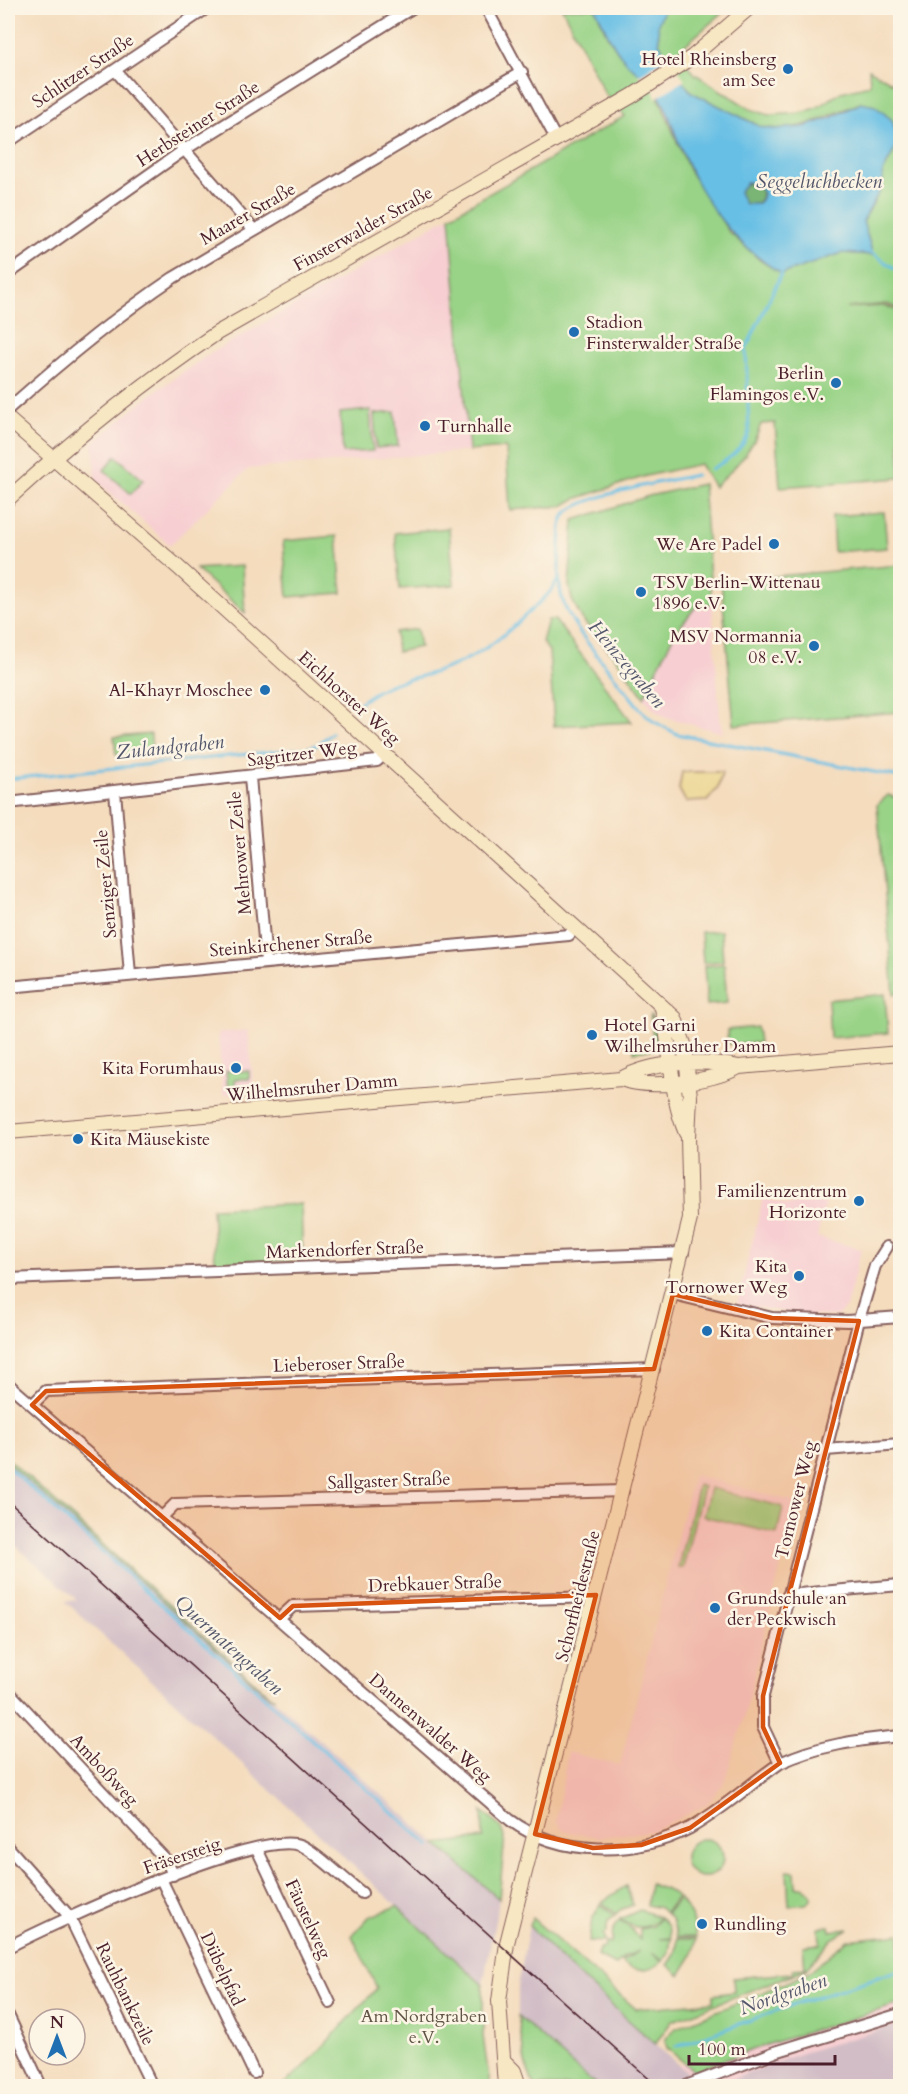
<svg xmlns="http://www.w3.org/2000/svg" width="908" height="2094" font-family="Cardo,serif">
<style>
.built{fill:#f7cfd2}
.industrial{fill:#d2bdc6}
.green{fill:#99d387;stroke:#727959;stroke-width:1.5}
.forest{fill:#7ab574;stroke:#626a50;stroke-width:1.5}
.sand{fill:#eeda9e;stroke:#9c7c64;stroke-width:1.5}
.water{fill:#68bfe5;stroke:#596f88;stroke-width:1.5;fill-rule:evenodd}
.pier{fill:#f4dcbd}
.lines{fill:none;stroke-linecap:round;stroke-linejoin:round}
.stream{stroke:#68bfe5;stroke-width:3}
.street-casing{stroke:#86615e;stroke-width:14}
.secondary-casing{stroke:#86615e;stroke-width:16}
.street{stroke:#fff;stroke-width:10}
.secondary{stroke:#f8e7c3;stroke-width:14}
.tram{stroke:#4a1f2b;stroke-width:1.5}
.marked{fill:#d8530f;fill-opacity:0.2;stroke:#d8530f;stroke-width:4.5;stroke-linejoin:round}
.poi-dot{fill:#1f6fb2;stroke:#fcf5e5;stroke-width:2}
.labels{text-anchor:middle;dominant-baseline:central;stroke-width:5;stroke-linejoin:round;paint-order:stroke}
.poi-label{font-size:18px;fill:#4a1f2b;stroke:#fcf5e5;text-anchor:end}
.street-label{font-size:18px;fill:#4a1f2b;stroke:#fcf5e5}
.park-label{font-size:18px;fill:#625547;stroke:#fcf5e5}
.water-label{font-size:20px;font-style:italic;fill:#54576c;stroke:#fcf5e5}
</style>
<rect width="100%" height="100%" fill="#fcf5e5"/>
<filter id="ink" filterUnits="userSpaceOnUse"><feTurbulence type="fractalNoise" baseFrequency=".0167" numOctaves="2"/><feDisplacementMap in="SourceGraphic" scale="12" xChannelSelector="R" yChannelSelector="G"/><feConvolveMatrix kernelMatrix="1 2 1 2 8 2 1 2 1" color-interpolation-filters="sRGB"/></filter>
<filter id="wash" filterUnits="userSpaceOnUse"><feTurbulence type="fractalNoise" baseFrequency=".008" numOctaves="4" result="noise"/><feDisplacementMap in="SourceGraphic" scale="24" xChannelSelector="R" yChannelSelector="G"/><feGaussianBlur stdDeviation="1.35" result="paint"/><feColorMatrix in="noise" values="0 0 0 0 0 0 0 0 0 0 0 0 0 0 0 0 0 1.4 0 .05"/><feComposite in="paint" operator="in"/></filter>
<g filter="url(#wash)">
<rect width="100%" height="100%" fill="#f4dcbd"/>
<path class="built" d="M450,216l19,235 -221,18 -78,76 -74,-65 -3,-37 57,-48 61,-42z
M712,604l8,118 3,11 -57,-16 -11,-6 -11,-13 29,-62 24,-31z
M248,1030l6,62 -31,3 -5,-62z
M763,1198l23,7 40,-5 -9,37 44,12 -15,58 -9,9 -34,-1 -66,-11z
M693,1475l103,27 -51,212 -21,69 -17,21 -53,27 -54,6 -37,-6 -7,-10 12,-69 52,13z
M900,1992v94h-198l-23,-21 106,-38z"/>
<path class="industrial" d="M8,1463l491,436 -16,86 -418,-384 12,-1 -69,-61z
M529,1926l40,41 133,119h-106l-78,-70v-30z
M900,2024v62h-185l84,-32z"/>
<path class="green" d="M562,8h33l12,27 11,17 37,37 34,81 40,62 32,29 21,13 60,-21 31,2 -10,-34 19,-34 1,-15 13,-25 -35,-44c-34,12 -62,32 -100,24l-70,-35 -19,-24 -13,-26 -1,-18 7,-16h63l-51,44 18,22 55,35 19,6 33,-2 16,-6 23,-15 29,-7 -1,-16 31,18v222l-13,-5 -41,4 40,-2 14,5v167l-120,9 -5,-64 -14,1c-8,26 -26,44 -47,63l-14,-23 -54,12 -71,23 -12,7 -53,4 -4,-62 -37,3 -19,-235 175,-100 -20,-22z
M370,410l3,41 -30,2 -3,-40z
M395,412l3,34 -22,2 -2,-34z
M116,456l27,24 -12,14 -27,-24z
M703,484l9,120 -15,1 -24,31 -29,61 -29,-40 -31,-35 -12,-22 -3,-15 5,-65 75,-24z
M884,512l3,36 -53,4 -2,-36z
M449,528l5,57 -54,4 -5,-56z
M337,536l5,57 -54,4 -5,-56z
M900,565v147l-166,13 -13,-144z
M242,566l3,47 -49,-44z
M548,620h7l77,102 -78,4 -5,-75 -7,-9z
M417,629l3,18 -23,5 -2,-20z
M151,734l1,18 -36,3 -2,-18z
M888,795l12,4v194l-6,1 -17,-189z
M721,931l2,30 -20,2 -2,-31z
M724,964l3,39 -20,2 -3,-39z
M885,994l3,39 -58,5 -2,-38z
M650,1014l7,10 4,17 -6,8 -21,3v-4l20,-3z
M757,1027l2,16 -31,1 -1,-14z
M226,1071h23v8h-14v8l-7,1z
M301,1204l2,56 -88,3 -3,-55z
M8,1459l258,233 9,6 -9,-4 -258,-231z
M698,1485l5,2 -20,81 -5,-1z
M710,1488l73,19 -6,27 -74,-18z
M482,1811l18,16 5,9 -6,63 -63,-55 47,-6z
M685 1858a19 19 0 1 1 38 0a19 19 0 1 1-38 0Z
M787,1871l8,1 1,15h7l8,7v5l-5,5 -17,2z
M650,1884l17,6 10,7 -12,16 -5,-5 -13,-3z
M626,1886l7,19 -13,5 -4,4 -14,-12z
M679,1898l12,17 5,22h-19l-5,-18 -6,-5z
M601,1904l14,12 -7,5 -2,12 -3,1 2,8 -16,-1 3,-22z
M397,1906l86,79v51l7,50h-209l23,-19 73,-79 -25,-52 17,-19z
M640,1910l20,7c-12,13 -26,13 -40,2z
M532,1918l104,91 77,-7v-7l21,-3 -1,-14 60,-5v-4l12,-1 -2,-22 17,-2 -1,-17 10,-1 1,5 19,-2 -17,10 -26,30 -134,52 -17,23 -86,-77 -40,-41z
M661,1918l7,8 3,12 -12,1h12l-2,13 -6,9 -11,-8 10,9c-13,11 -28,11 -41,0l18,-11 -14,6 -9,8 -19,-9 2,-6 6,-3 1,-4h5l2,-12 6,-11 13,9 8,11v-11l13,-3z
M900,1934v70l-131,40 -75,27 -27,-23 -2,-8 9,-11 132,-55 42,-34z
M677,1939h19l-4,17 -12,19 -12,-10c7,-9 10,-16 9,-26z
M518,2016l78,70h-62l-9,-24z"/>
<path class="forest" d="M740 194a11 11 0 1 1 22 0a11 11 0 1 1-22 0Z"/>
<path class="sand" d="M682,772h40l-4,16 -11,13 -21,1 -7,-13z"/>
<path class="water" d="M595,8h70l-7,16 1,18 13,26 19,24 70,35 12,2 30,-2 27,-9 31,-15 14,3 17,14 5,16 -1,11 -13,25 -1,15 -19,34 10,34 -31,-2 -60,21c-47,-28 -80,-73 -100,-123 -8,-19 -15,-46 -28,-63 -7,-10 -18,-16 -27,-25 -15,-16 -22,-36 -32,-55zM747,182l12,3 4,9 -2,6 -4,4h-12l-6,-12z"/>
<path class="pier" d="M669,56l16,24 -29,18 -3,-8 -15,-14z"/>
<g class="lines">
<path class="stream" d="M872,253l28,19
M711,469c16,-8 32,-19 38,-37l-3,-83 36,-77
M696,475c-25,5 -117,21 -131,40 -6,8 -4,22 -5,31 -1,19 -3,37 3,55 9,29 57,81 77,108l13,12 24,13 223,43
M358,704c33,-26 45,-21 81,-33 36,-12 61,-31 88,-57 11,-10 25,-21 31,-35
M8,779l299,-31 10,-3 15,-12
M8,1467l422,379
M676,2047l110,-40 114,-37"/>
</g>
</g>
<g filter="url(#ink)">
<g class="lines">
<defs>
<path id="street" d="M486,8l70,131
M115,70l139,160
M8,142l199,-134
M8,274l176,-124 228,-142
M8,409c53,-47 107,-92 165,-131l349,-206
M250,777l16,185
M115,791l15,184
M8,803l369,-42 7,-7
M8,987l561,-52 6,-7
M8,1279l675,-26
M673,1294l99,24 75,3 53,-4
M8,1384l502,436c50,37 126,36 180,8 32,-18 60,-44 90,-65 39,-18 78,-23 120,-27
M32,1405l14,-14 608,-22
M826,1450l74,-6
M162,1517l13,-13 448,-13
M788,1595l112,-10
M280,1618l13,-12 302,-9
M8,1691l159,170 6,14
M780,1763l-17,-36v-31l97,-380 15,-50 12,-19
M8,1847l61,69 83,170
M257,1849l73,154
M161,1879l93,194
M8,1947c46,-24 247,-117 292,-102 13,4 48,38 62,48
M8,2015l33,71
M686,2086l89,-34 125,-38"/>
<path id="secondary" d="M8,419l171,149 496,450 10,29 5,50 -2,40 2,82 -183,724 -8,58 6,85
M8,499c66,-60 134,-116 209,-166l415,-237 60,-39 57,-49
M662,1008c10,40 7,86 24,125
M621,1079c29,11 90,3 118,-12
M8,1132l613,-53c31,-18 83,-20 118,-12l161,-14
M505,2062l9,9 5,15"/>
</defs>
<use href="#street" class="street-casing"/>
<use href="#secondary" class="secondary-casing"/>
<use href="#street" class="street"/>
<use href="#secondary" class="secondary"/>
<path class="tram" d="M8,1501l649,585"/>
</g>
</g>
<path class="marked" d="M673,1294l99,24 87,3 -96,375v31l17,36 -90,65 -49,17 -48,3 -58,-14 61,-239 -303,11 -13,12 -248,-213 14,-14 608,-22z"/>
<g class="poi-dot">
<circle cx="788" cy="69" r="6"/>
<circle cx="574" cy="332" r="6"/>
<circle cx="836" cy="383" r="6"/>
<circle cx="425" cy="426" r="6"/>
<circle cx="774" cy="544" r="6"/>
<circle cx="641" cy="592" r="6"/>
<circle cx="814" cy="646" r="6"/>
<circle cx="265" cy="690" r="6"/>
<circle cx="592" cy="1035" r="6"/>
<circle cx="236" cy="1068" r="6"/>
<circle cx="78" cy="1139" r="6"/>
<circle cx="859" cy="1201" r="6"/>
<circle cx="799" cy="1276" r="6"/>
<circle cx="707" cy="1331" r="6"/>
<circle cx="715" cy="1608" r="6"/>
<circle cx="702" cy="1924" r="6"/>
</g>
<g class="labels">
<g class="poi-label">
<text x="776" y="59">Hotel Rheinsberg<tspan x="776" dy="21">am See</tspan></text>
<text x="586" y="322" text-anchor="start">Stadion<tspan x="586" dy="21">Finsterwalder Straße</tspan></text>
<text x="824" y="373">Berlin<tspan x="824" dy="21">Flamingos e.V.</tspan></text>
<text x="437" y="426" text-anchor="start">Turnhalle</text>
<text x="762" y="544">We Are Padel</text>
<text x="653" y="582" text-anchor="start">TSV Berlin-Wittenau<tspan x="653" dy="21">1896 e.V.</tspan></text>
<text x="802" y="636">MSV Normannia<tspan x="802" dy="21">08 e.V.</tspan></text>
<text x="253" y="690">Al-Khayr Moschee</text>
<text x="604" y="1025" text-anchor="start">Hotel Garni<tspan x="604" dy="21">Wilhelmsruher Damm</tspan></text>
<text x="224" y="1068">Kita Forumhaus</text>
<text x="90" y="1139" text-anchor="start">Kita Mäusekiste</text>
<text x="847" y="1191">Familienzentrum<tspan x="847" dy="21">Horizonte</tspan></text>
<text x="787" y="1266">Kita<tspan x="787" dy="21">Tornower Weg</tspan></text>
<text x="719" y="1331" text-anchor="start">Kita Container</text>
<text x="727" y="1598" text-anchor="start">Grundschule an<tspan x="727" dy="21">der Peckwisch</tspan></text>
<text x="714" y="1924" text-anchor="start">Rundling</text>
</g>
<g class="street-label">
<text transform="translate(83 71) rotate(-34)">Schlitzer Straße</text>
<text transform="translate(198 124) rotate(-33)">Herbsteiner Straße</text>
<text transform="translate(248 214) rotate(-30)">Maarer Straße</text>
<text transform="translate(363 229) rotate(-29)">Finsterwalder Straße</text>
<text transform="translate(349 698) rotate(42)">Eichhorster Weg</text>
<text transform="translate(302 754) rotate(-7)">Sagritzer Weg</text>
<text transform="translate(240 853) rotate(-95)">Mehrower Zeile</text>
<text transform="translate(106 884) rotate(-95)">Senziger Zeile</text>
<text transform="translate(291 944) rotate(-5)">Steinkirchener Straße</text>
<text transform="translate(312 1088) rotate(-5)">Wilhelmsruher Damm</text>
<text transform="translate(345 1250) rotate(-2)">Markendorfer Straße</text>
<text transform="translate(339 1364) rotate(-2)">Lieberoser Straße</text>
<text transform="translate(389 1481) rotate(-2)">Sallgaster Straße</text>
<text transform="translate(796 1500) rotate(-76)">Tornower Weg</text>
<text transform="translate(435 1584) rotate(-2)">Drebkauer Straße</text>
<text transform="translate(578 1596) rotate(-76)">Schorfheidestraße</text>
<text transform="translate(430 1728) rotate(41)">Dannenwalder Weg</text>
<text transform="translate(104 1770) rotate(47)">Amboßweg</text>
<text transform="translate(182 1856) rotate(-19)">Fräsersteig</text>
<text transform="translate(308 1919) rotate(65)">Fäustelweg</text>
<text transform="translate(222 1969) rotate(65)">Dübelpfad</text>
<text transform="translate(125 1994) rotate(64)">Rauhbankzeile</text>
</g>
<g class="park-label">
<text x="424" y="2016">Am Nordgraben<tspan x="424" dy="21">e.V.</tspan></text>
</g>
<g class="water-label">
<text x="819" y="181">Seggeluchbecken</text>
<text transform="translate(627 664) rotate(50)">Heinzegraben</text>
<text transform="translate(170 747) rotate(-6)">Zulandgraben</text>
<text transform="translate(229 1645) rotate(42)">Quermatengraben</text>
<text transform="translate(783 1994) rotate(-19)">Nordgraben</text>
</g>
</g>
<rect width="908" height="2094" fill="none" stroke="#fcf5e5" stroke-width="30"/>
<g transform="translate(57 2037)"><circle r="28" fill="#fcf5e5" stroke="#b59f9b" stroke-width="1.5"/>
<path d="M0-4.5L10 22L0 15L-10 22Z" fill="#1f6fb2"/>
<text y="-9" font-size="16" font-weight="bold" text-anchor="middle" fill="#4a1f2b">N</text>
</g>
<path d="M689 2055v9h146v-9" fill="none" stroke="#4a1f2b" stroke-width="3"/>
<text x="698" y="2055" font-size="18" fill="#4a1f2b" stroke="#fcf5e5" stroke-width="4.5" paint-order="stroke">100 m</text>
</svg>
